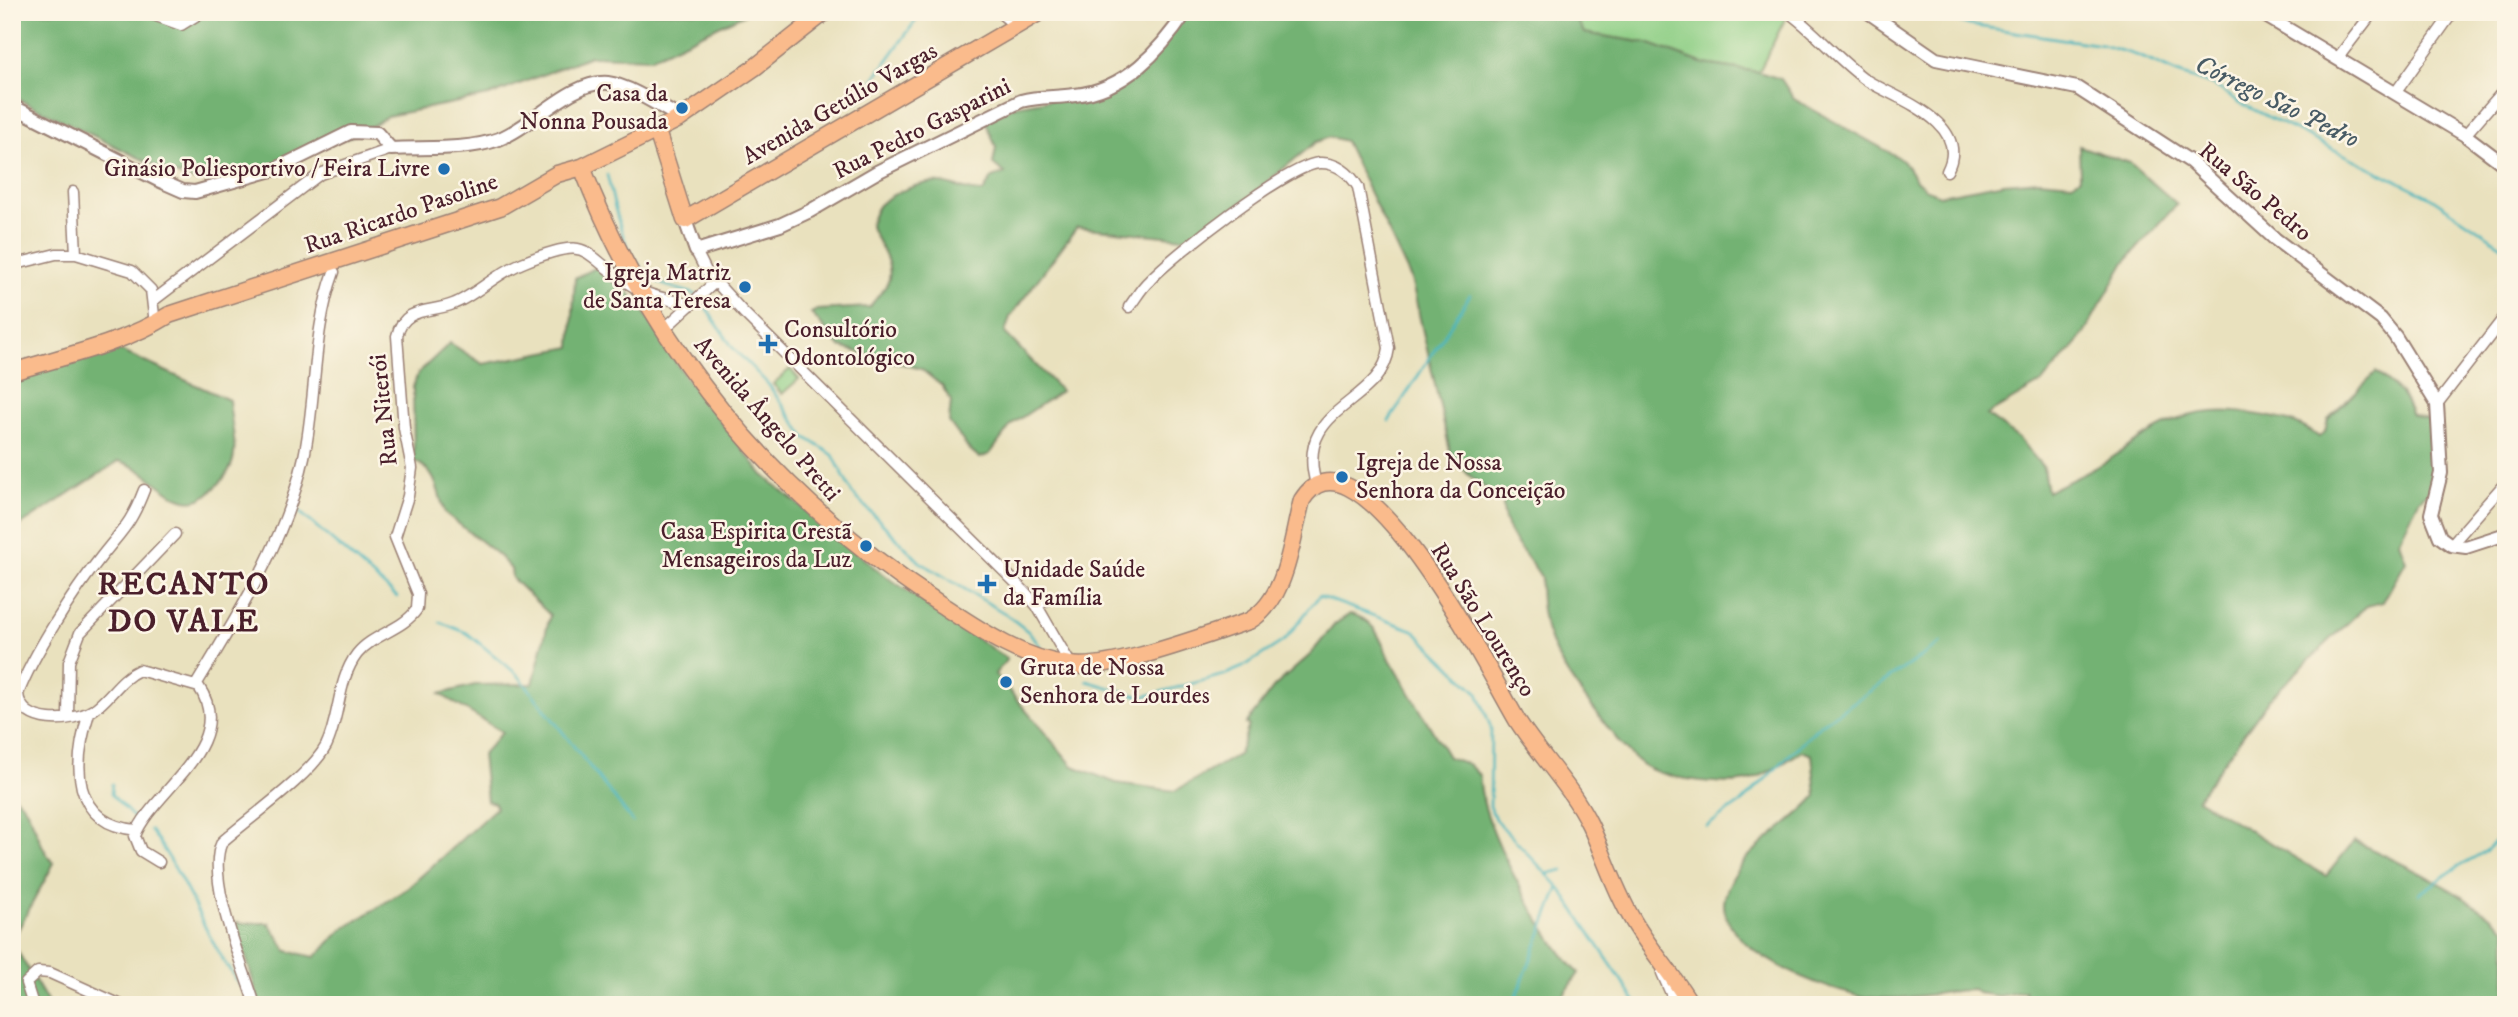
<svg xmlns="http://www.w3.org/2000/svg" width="2518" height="1017" font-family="'IM FELL DW Pica',serif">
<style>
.green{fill:#8fcf86;stroke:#6c7758;stroke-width:2}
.forest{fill:#73b273;stroke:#5e684f;stroke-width:2}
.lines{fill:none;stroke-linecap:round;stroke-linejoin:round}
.stream{stroke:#44b4bc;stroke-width:2.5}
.minor-casing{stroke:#9a8074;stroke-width:13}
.tertiary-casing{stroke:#9a8074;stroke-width:16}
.primary-casing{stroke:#9a8074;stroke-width:19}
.minor{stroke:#fff;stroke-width:10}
.tertiary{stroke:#fff;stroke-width:12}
.primary{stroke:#fabb8c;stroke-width:16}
.poi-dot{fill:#1f6fb2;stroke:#fcf5e5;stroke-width:2.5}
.labels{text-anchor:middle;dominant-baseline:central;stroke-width:5;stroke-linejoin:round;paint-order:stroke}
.poi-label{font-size:24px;fill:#4a1f2b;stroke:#fcf5e5;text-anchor:end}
.street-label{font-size:24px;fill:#4a1f2b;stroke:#fcf5e5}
.water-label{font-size:26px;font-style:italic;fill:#485b65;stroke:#fcf5e5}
.district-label{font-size:32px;font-weight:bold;letter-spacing:2px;fill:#4a1f2b;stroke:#fcf5e5}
</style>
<rect width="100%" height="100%" fill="#fcf5e5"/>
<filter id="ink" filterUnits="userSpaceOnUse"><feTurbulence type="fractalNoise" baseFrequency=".0143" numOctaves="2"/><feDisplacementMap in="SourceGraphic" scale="14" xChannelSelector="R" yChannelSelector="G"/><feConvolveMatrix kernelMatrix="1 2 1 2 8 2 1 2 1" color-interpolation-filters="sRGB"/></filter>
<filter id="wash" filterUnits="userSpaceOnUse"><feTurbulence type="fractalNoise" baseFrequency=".00686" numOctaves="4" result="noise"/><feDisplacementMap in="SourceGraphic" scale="28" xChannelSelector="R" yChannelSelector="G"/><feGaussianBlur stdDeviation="1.57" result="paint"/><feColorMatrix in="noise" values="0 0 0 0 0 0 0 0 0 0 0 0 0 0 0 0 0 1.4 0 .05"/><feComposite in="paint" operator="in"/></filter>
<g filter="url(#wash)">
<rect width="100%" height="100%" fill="#e9e1be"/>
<path class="green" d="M1568,12h215l4,3 -28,57 -55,-8 -57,-21 -63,-10 -9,-17z
M790,369l9,10 -17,15 -9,-10z"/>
<path class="forest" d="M12,12h737l-98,46 -61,-2 -101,40 -102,20 -23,15 -70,27 -78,23 -23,-1 -25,-8 -156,-76z
M1189,12l143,3 2,-3h234l7,4 9,17 63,10 57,21 55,8 22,7 13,20 109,61 13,20 11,10 13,5 64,-12 35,-3 33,3 8,-5 -1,-32 51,17 47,41 -52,58 -45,78 -26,29 -13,14 -54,32 32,24 24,28 4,25c22,-12 45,-20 66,-35 53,-36 81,-54 147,-42 26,5 38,6 59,22l6,-5 3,-13 48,-47 25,21 11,22 25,8v61l-18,16 -20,41 7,20 -23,41 -16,4 -12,10 -86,83 -72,100 129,77 28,-35c54,25 105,49 152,87v77h-481v-14l-26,5 -22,-3 -4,-4c-33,3 -73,13 -106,8 -38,-4 -155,-49 -142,-100 11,-46 63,-67 91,-101l-4,-41 -10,-4c-17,11 -32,22 -51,29 -22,7 -84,-1 -105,-13 -20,-11 -42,-46 -57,-64 -30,-37 -53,-77 -48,-126 -15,-25 -39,-42 -38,-75 -7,-9 -13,-10 -22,-17 -13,-8 -22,-21 -31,-34l-39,-172 -66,-138 -15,-4 -14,5 -105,86 -28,10 -106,-11 -67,90 -5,16 56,58 -49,33 -22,30 -10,4 -12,-10 -19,-26 2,-21 -9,-15 -21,-17 -81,-22 -29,-34 6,-3 53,-3c5,-8 12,-15 17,-23 10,-19 -11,-42 -17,-59 2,-6 4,-14 9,-20 12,-12 45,-25 61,-22 16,2 27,9 43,9l9,-14 13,-5 -12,-9 3,-17 -10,-25 28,-16 103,-18z
M601,265l36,36 47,74 79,100 118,98 126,86 -12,15 78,92 43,17 59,8 64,-37 10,-29 -3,-1 28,-37 36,-32 25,-31 15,-10c22,4 29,21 37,40l61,103 20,7 12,12c-3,44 66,166 99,197l-22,32h-1297l-24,-82h33l18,28 28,6 27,-27 66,-42 88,-80 -1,-5 -8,-2 -5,-46 20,-23 -62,-38 35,-9 58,-1 17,-69 -38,-37 -1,-9 -13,-14 -53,-42c-7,-20 -8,-43 -31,-52l-1,-74 5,-14 32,-30 33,21 88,-17 4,-69z
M110,346l119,54c4,44 17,62 -20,93 -9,8 -19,10 -30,5 -22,-11 -36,-31 -60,-37l-107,70v-155z
M12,795c25,16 22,48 42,68l-42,78z
M12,942l35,59 1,4h-36z"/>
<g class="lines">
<path class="stream" d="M1933,12l36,13 133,20 37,11 38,17 38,13 27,18 188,93 76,51
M858,101l64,-89
M607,175c10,38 15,87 53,108 12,6 25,7 36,12
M701,300l32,48 35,36 37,53 28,18 19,38 68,69 86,52 24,19 10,13
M1389,421l81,-126
M296,509l101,88
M440,622l27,11 51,42 115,147
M1087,681l55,16 82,-22 19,-8 42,-27 34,-44 94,34 65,63 13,35 -1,78 5,13 64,68 79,118
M112,784l-1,10 24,25
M1707,826l35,-24 78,-77 121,-82
M150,830c38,49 55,111 93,159
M1546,874l17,-4
M2419,894l40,-28 27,-15 20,-21
M1513,1005l46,-118
M2009,1005l26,-10"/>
</g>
</g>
<g filter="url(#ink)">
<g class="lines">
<defs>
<path id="minor" d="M145,12l36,13 21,-13
M999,12l18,15
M1788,12c28,20 50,48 78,68 28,18 107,42 81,91
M2337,59l36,-47
M2396,92l57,-80
M2465,135l41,-47
M73,192l3,62
M696,251l10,20 37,41 282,280 12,14 34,59
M12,265l44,-11h20l56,17 19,19 4,34
M154,300l166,-126 71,-25
M1129,307c7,-9 12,-19 20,-26 24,-26 138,-115 170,-118 17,-1 31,10 39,24l31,161c-7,58 -96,57 -73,136
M662,331l53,-49
M2437,404l69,-89
M144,490c-13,34 -21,39 -43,67 -27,34 -68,97 -83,137 3,32 54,29 75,16 17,-11 26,-31 46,-40l60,17c39,58 -48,105 -64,149l6,15 18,11
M2451,545l55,-63
M1037,606l14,-9
M196,685c43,-72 90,-145 108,-228 13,-61 8,-125 30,-185
M89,713c-16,50 -19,111 48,117
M68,716l1,-54 11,-29 95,-99
M1662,973l14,32
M33,1005l-7,-22 12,-11 12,1 71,32
M255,1005c-12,-39 -50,-128 -33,-163 27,-24 88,-66 104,-96 14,-28 11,-66 31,-92 16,-20 46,-24 60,-45l1,-15 -23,-57 13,-41 4,-28 -8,-40 -7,-92c7,-30 33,-23 56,-32 22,-8 42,-30 69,-41 74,-30 56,-9 112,24 16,10 39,13 57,18"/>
<path id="tertiary" d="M1868,12l68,47 141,29 114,74 84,77 106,80 14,17 42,68 4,69 -10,41 9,23 11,8 15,2 40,-13
M2259,12l206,123 41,31
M12,106l146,74 25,11 12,1 81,-23 75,-37 26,1 14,16c34,-2 75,2 108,-10 33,-12 72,-59 109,-56 20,2 55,25 73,35
M685,220l11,31 84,-26 30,-14 67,-39 144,-71c18,-5 36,-3 54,-6 50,-5 85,-44 111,-83"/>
<path id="primary" d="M657,131l28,89 355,-208
M582,167c71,184 190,327 355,435 41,27 83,57 133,63 42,6 135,-30 179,-44 39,-22 42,-81 53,-121 56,-90 193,184 215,220 23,36 54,66 73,105 14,30 24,63 41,92 17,31 42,57 60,88
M12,372c52,-16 111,-28 157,-57l331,-108 57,-33 25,-7 99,-49 73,-50 71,-56"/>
</defs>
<use href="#minor" class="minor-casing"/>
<use href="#tertiary" class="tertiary-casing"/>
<use href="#primary" class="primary-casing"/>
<use href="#minor" class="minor"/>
<use href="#tertiary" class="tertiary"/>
<use href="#primary" class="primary"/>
</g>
</g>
<g class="poi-dot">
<circle cx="682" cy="108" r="7"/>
<circle cx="444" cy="169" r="7"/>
<circle cx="745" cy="287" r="7"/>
<path d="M764.5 333.5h7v7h7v7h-7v7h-7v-7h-7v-7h7z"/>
<circle cx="1342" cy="477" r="7"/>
<circle cx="866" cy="546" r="7"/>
<path d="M983.5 573.5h7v7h7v7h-7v7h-7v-7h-7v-7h7z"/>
<circle cx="1006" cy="682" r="7"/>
</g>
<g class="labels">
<g class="poi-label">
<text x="668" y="94">Casa da<tspan x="668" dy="28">Nonna Pousada</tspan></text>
<text x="430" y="169">Ginásio Poliesportivo / Feira Livre</text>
<text x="731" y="273">Igreja Matriz<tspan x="731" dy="28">de Santa Teresa</tspan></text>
<text x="784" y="330" text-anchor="start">Consultório<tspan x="784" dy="28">Odontológico</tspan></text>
<text x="1356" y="463" text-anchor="start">Igreja de Nossa<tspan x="1356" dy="28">Senhora da Conceição</tspan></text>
<text x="852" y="532">Casa Espirita Crestã<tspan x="852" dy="28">Mensageiros da Luz</tspan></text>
<text x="1003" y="570" text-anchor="start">Unidade Saúde<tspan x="1003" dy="28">da Família</tspan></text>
<text x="1020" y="668" text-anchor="start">Gruta de Nossa<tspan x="1020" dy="28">Senhora de Lourdes</tspan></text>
</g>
<g class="street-label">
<text transform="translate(840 104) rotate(-30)">Avenida Getúlio Vargas</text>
<text transform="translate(922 129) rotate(-27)">Rua Pedro Gasparini</text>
<text transform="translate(2255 192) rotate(40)">Rua São Pedro</text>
<text transform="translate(401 214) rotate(-19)">Rua Ricardo Pasoline</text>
<text transform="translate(384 410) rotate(-96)">Rua Niterói</text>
<text transform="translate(767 419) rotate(49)">Avenida Ângelo Pretti</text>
<text transform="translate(1483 620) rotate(58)">Rua São Lourenço</text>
</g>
<g class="water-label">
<text transform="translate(2277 102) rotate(26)">Córrego São Pedro</text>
</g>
<g class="district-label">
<text x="184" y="585">RECANTO<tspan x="184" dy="37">DO VALE</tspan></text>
</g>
</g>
<rect width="2518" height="1017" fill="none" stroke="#fcf5e5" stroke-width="42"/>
</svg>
